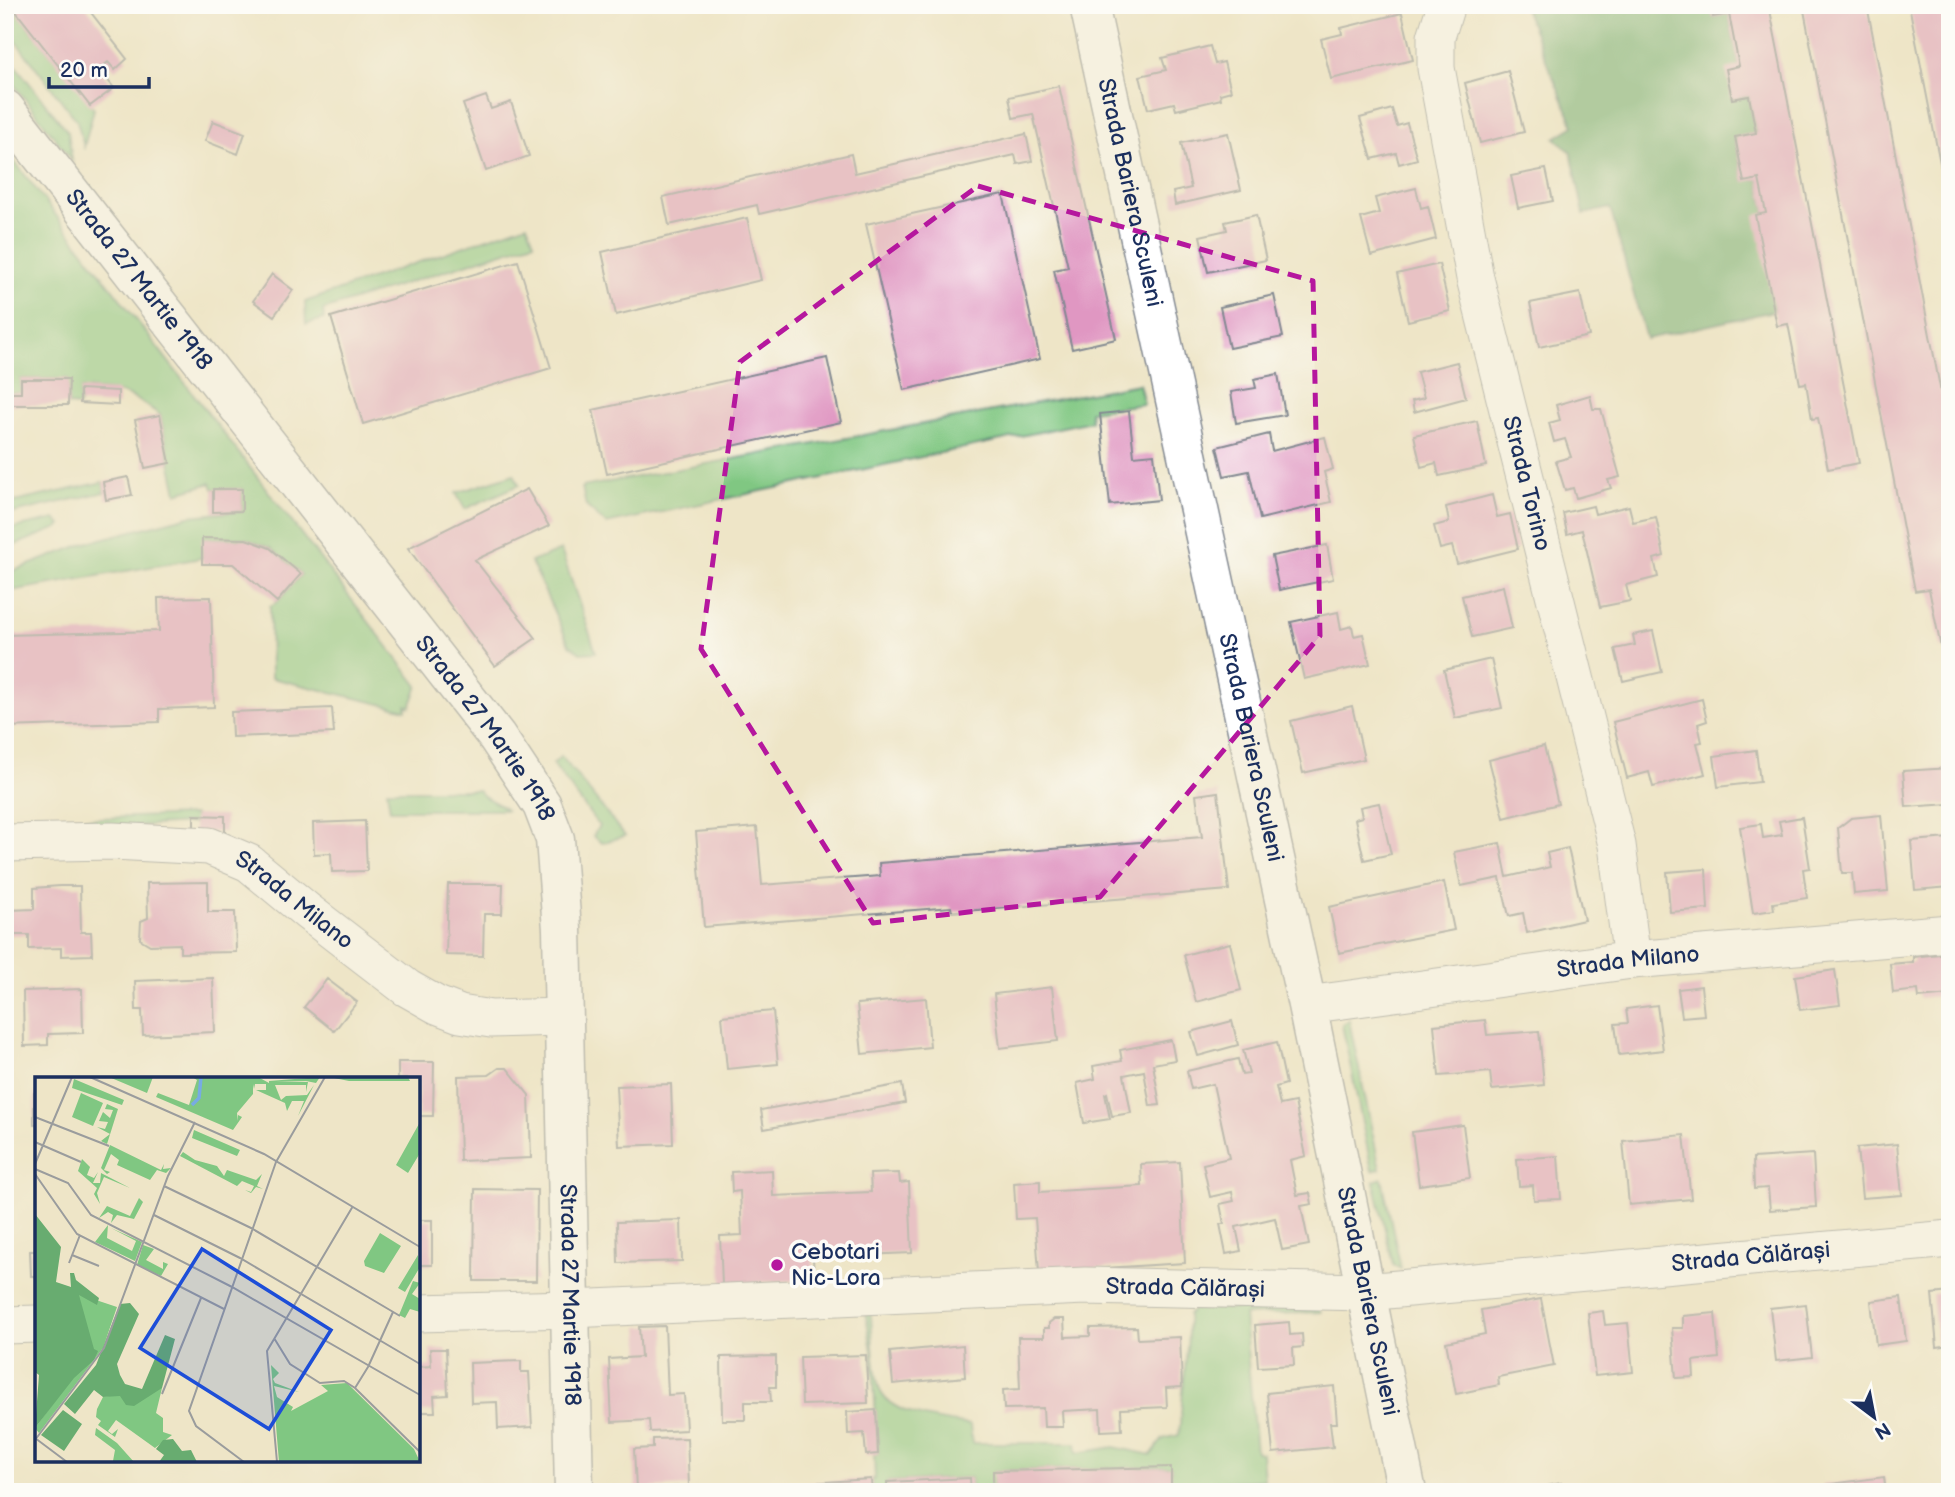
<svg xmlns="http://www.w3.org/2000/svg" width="1955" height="1497" font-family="'Balsamiq Sans',sans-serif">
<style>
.green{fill:#80c782;stroke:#4e7b70;stroke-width:2}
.forest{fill:#68ac70;stroke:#426e67;stroke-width:2}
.building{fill:#e097c2}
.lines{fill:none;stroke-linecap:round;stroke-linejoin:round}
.street-casing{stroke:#848a92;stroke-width:39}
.secondary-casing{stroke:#848a92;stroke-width:41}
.street{stroke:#fff;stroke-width:37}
.secondary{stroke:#fff;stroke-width:38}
.marked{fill:none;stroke:#b5179e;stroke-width:5;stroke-dasharray:14 9;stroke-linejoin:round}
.poi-dot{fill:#b5179e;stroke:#fdfcf7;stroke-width:2.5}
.labels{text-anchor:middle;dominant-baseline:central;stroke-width:7;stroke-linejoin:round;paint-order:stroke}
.street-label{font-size:23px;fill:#1b2f5e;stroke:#fdfcf7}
.poi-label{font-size:23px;fill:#1b2f5e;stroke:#fdfcf7;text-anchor:start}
.inset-river{fill:none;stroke:#77abe4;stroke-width:3.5}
.inset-road{fill:none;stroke:#9a9c9d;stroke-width:2}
.view{fill:#1d4ed8;fill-opacity:0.15;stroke:#1d4ed8;stroke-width:3.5}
.inset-edge{fill:none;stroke:#1b2f5e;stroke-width:3.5}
</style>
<rect width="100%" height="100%" fill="#fdfcf7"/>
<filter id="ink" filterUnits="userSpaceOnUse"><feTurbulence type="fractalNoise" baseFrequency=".0143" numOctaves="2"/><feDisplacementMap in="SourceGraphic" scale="14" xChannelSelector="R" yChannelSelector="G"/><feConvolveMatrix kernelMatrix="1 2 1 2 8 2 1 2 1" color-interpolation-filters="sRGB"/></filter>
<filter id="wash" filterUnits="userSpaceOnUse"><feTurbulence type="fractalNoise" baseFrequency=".00686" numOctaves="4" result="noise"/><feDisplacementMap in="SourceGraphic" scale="28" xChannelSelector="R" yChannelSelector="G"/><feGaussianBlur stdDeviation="1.57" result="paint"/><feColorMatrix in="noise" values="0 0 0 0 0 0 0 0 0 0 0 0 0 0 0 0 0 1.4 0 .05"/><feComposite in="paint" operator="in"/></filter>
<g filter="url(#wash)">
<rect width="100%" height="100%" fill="#eee5c7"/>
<path class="green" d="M5,5h6l83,104 -10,38 -7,-26 -72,-94z
M5,52l63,80 4,28 -67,-87z
M5,149l413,537 -8,21 -4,-2v5l-135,-32 -1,-72 7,-4 24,-28 -31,-26 -24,-9 -43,-1 -1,20 -197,34v-18l81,-31 103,-27 53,-5v-22h-29l-2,-6 -34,10 -17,-78c-32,-24 -40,-24 -79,-26l-2,17 -11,-1v-26h-47v14h-16z
M527,224l7,18 -211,68 1,9 -18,5 -1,-22z
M1139,384l5,20 -54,7 1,10 -485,103 -20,-18 -4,-19z
M514,474l5,11 -54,24 -9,-16z
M103,482l2,10 -100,23v-11z
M55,519l6,6 -3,3 -53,21v-19z
M561,550l35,102 -16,1 -11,-9 -38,-82z
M561,756l64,80 -23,7 -9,-7 6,-10 -46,-62z
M387,790h91c5,9 20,12 28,20h-116z
M194,815v8l-189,9v-11z
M1349,1020l31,149 -8,2 -30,-146z
M1382,1178l17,81 2,10 -8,-4 -19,-84z
M1318,1308l3,4 -77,3 12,137 6,1 2,27 -39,2v10h-54v-25l-177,4 -1,21h-22l-1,-14 -83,4v10h-15l-1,-13h4l-1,-25h4l-6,-103 -6,-36 -3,-4h6l2,6c2,23 2,48 8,70 7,29 67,34 91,38l2,18h104l1,10 37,-6 37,8 12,-16 16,-4 9,-99v-21l6,-6z"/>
<path class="forest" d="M1517,5h194l2,12 16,-3 10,52 -7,33 17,-3 7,37 -21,5 9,43 15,-2 7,34 8,98 -128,28 -36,-131 -26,6 -13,-62 -16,-14 19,-12 -50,-118z"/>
<g id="blocks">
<path class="building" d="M11,5h74l42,54 -12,11 -7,-8 -9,7 15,19 -24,18z
M1711,5h58l90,458 -31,6 -10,-51 -6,1 -6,-36 -6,1 -12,-60 -11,2 -22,-111 11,-2 -7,-34 -15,3 -9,-45 21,-4 -7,-37 -17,3 -6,-30 13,-3 -10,-52 -16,3z
M1803,5h64l83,435v206l-9,2 -12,-59 -14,2z
M1909,5h36l5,28v181z
M1402,13l11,47 -82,19 -10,-40 21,-5 -1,-6z
M1210,46l5,18 9,-2 7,29 -11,3 1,5 -45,11 -2,-7 -26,6 -8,-33 26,-6 -4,-12z
M1508,71l16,61 -44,11 -15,-60z
M1059,86l57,253 -44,10 -18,-79 14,-3 -35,-153 -20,4 -4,-21z
M486,96l5,13 20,-7 18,54 -43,15 -23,-67z
M1392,109l5,17 10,-3 10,36 -18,5 -3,-11 -24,6 -12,-41z
M213,121l32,12 -7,21 -33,-13z
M1228,133l13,57 -66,15 -2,-13 18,-4 -10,-45z
M1026,134l6,27 -15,3 -2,-9 -256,59 -2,-9 -88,20 -6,-28 188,-43 4,19z
M1546,169l7,32 -35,7 -7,-32z
M1416,188l5,20 7,-2 8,33 -65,17 -10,-38 18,-5 -4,-15z
M1003,194l37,165 -136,31 -38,-166z
M1256,215l10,45 -58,12 -8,-36 27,-6 -2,-8z
M747,218l14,62 -145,35 -14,-63z
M518,261l33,107 -188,56 -32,-107z
M1439,264l11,47 -42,10 -11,-47z
M272,274l21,16 -19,26 -21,-15z
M1580,293l9,43 -50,11 -9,-44z
M1274,295l9,42 -54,11 -9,-41z
M827,358l14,64 -234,52 -14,-64z
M1457,362l9,36 -52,14 -2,-11 12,-3 -7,-26z
M1278,374l7,41 -49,8 -5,-31 25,-4 -2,-9z
M21,379h48l-1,26h-63v-12h16z
M80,389l38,2v14l-38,-2z
M1590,395l3,14h8l19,68 -12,3 3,8 -35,10 -3,-10 -8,2 -9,-29 15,-4 -6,-18 -11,3 -5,-19 11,-3 -4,-15z
M1129,411l5,45 20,-2 5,46 -49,5 -10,-91z
M160,415l10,48 -25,5 -10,-48z
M1477,421l9,45 -47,10 -3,-13 -15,4 -7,-32z
M1269,434l3,17 53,-14 8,32 -9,3 7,30 -71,17 -11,-48 -25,5 -7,-29z
M128,477l4,18 -26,5 -3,-18z
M213,489h29v22l-29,1z
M527,489l22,37 -74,34 61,78 -41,28 -87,-118z
M1492,495l5,22 13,-3 8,35 -61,15 -5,-18 -12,3 -6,-23 15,-4 -3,-15z
M1593,506l2,8 34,-8 4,16 23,-5 8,39 -10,3 4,18 -32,8 4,16 -30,6 -18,-77 -15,4 -4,-21z
M202,538l44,1 24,9 31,26 -24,28 -44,-38h-31z
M1327,545l6,34 -54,11 -7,-34z
M1503,586l9,42 -40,9 -10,-41z
M211,597l3,110 -55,2v13l-154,5v-92l154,-4 -1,-33z
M1338,612l3,17 11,-3 2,10 9,-2 7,30 -66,15 -13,-57z
M1653,631l9,41 -39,9 -8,-32 20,-4 -2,-10z
M1491,659l11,49 -47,10 -11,-48z
M1702,699l5,22 -9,3 4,18 -5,1 8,31 -52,13 -4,-15 -22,6 -14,-56z
M1352,706l12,53 -61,14 -12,-52z
M332,708l2,25 -102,4 -1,-25z
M1544,746l14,58 -54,14 -15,-58z
M1756,750l4,32 -42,5 -4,-31z
M1950,768v36l-44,3 -3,-36z
M1218,792l11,98 -277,22 -1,-5 -247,20 -8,-95 61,-5 5,58 118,-9 -1,-13 323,-26 -6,-42z
M1379,803l12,51 -27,6 -9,-41 7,-2 -2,-10z
M194,815l31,1v16h-31z
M1881,815l7,76 -34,3 -2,-21h-10l-4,-45 13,-10z
M1802,817l8,51 -7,1 4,29 -34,5 1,7 -21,3 -13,-86 21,-3 2,14 19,-3 -3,-14z
M365,821l2,50 -35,1 -1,-19 -17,1 -1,-31z
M1950,838v49l-35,3 -4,-49z
M1500,843l7,34 43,-10 -3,-14 21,-5 16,72 -57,13 -4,-20 -14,3 -9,-38 -39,8 -7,-34z
M1706,869l2,40 -38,3 -3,-40z
M208,882v30h27l1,40 -56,1v-9l-30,1 -10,-6 1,-18 7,-3 -1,-35z
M1444,882l10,48 -115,23 -10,-46z
M448,884h55l-1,30h-18l-1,42 -37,-1z
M60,886h20l1,46h10l1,23 -31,1v-8l-32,1v-14h-20v-25l25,-1v-21z
M1230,943l11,47 -45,12 -12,-47z
M1948,953l2,5v37l-31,3 -1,-8 -25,3 -3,-29 23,-2v-5z
M1835,970l5,35 -40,5 -5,-34z
M213,978l2,54 -72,3 -1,-25h-6l-1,-29z
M327,979l30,23 -23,29 -30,-24z
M1701,986l3,29 -22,2 -4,-28z
M1052,987l6,54 -58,7 -6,-54z
M82,989l1,44 -35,1v11l-24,1 -1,-55z
M926,998l4,49 -68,7 -5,-50z
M1657,1005l6,45 -44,5 -4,-31 13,-1 -2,-14z
M773,1011l5,53 -51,5 -5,-53z
M1485,1020l2,15 52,-4 5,54 -52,5 -2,-18 -51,4 -5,-51z
M1232,1021l6,24 -40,11 -7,-24z
M1171,1040l4,20 -22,4 7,41 -10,1 -6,-35 -20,4 7,38 -19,3 -5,-23 -2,1 5,25 -26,4 -7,-40 18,-4 -2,-13 29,-5 -2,-11z
M1277,1042l9,42 -10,3 4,18 15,-3 11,54 -16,4 7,35 13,-2 2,11 -11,2 8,39 -27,5 -7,-32 -39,9 5,24 -15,3 -6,-30h4l-4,-20 14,-3 -2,-9 -22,5 -7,-33 26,-6 -16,-74 -22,5 -4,-18 51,-12 4,16 7,-1 -6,-24z
M398,1062h36l-1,54h-15v-37h-20z
M499,1068h8l22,27 2,63 -71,3 -2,-85 31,-1z
M671,1084l2,60 -54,2 -3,-60z
M902,1084l3,19 -141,26 -3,-19z
M34,1093h3v31h-3z
M1463,1125l7,53 -51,7 -7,-53z
M1684,1135l7,64 -62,6 -6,-64z
M1897,1144l5,51 -40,3 -5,-50z
M1813,1154l3,53 -46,3 -2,-22 -14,1 -1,-31z
M1558,1156l3,43 -27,1 -1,-15 -14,1 -2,-27z
M1180,1162l5,101 -146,9 -4,-54 -19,1 -2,-36 26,-2v11l102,-6 -1,-22z
M772,1170l1,26 98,-4 -1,-18 29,-1 1,10 9,-1 3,71 -99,4 1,23 -92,4 -2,-48 22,-1 -2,-44 -8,1 -1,-20z
M475,1189l62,1 -1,91h-62z
M418,1220h14v45h-14z
M681,1220l1,41 -64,2 -1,-41z
M30,1251h7v25h-6z
M1950,1292v53l-13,2 -5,-53z
M1901,1297l5,44 -30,4 -5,-44z
M1541,1299l13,67 -56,11 1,8 -43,9 -10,-52 39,-8 -4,-24z
M1806,1304l6,53 -36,4 -6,-53z
M1603,1311l2,14 23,-2 5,49 -38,4 -7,-63z
M1715,1313l4,45 -26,3 1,16 -18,1 -4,-50h11v-12z
M1054,1319h10l1,18 25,-1v-8l47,-1 1,12 42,-2 2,50 -16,1 1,19 -46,2 1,21 -21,1 -1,-22 -38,2 1,16h-19l-1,-19 -39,1 -1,-19 17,-1 -2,-52h26v-9h5v-5z
M1289,1322l1,13 12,-1 1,13 -10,1 1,17 -36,2 -3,-42z
M665,1326l3,69 16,-1 2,36 -36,2 -1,-12 -37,2 -3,-63 32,-2 -2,-30z
M963,1345l2,32 -72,7 -3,-32z
M430,1349h16l2,46 -14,1 1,16h-17v-45l13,-1z
M866,1355l2,48 -66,2 -2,-48z
M776,1356v31h-6l1,15h-26v18h-23l-1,-63z
M521,1361v11h8l3,55 -34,2 -1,-27 -26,1 -1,-40z
M1334,1386l3,37h-7l3,24 -60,6 -6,-60z
M876,1410l2,44 -12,1 -2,-22 -16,1 -1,-22z
M687,1438l2,48 -53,3 -2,-40 19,-1v-9z
M1171,1467v25h-178v-21z
M1884,1477l2,15h-62l-1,-7z
M970,1478l1,14h-28v-3l-56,3v-10z
M871,1479l1,13h-95l-1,-7z
M1561,1483l2,9h-39v-1z"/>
</g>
</g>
<g filter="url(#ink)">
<use href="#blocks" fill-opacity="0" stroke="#848a92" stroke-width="2"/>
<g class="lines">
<defs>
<g id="street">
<path id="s1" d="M1446,5l-10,32v31l39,210 142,567 15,115"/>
<path id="s2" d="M5,843l108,-2 96,5 40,17 58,48 100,77 30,17 23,9 31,5 71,-2"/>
<path id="s3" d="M1307,1005l325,-45 318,-27"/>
<path id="s4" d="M418,1313l153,-4 514,-23 280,6 585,-53"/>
<path d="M5,1325l32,-1"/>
</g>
<g id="secondary">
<path id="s5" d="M1089,5l218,1000 100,487"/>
<path id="s6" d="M5,109l492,628 45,68 13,34 7,90 12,563"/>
</g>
</defs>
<use href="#street" class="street-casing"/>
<use href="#secondary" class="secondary-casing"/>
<use href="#street" class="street"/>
<use href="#secondary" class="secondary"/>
</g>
</g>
<path d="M0 0H1955V1497H0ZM978,186l335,95 7,355 -220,261 -227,26 -172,-274 39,-287z" fill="#eee5c7" fill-opacity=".55" fill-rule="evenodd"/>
<path class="marked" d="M978,186l335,95 7,355 -220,261 -227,26 -172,-274 39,-287z"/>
<circle class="poi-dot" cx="777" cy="1265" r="7"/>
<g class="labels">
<g class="street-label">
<text stroke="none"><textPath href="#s5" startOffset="192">Strada Bariera Sculeni</textPath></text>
<text stroke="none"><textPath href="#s6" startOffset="217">Strada 27 Martie 1918</textPath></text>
<text stroke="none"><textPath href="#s1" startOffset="490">Strada Torino</textPath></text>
<text stroke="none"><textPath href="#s6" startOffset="784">Strada 27 Martie 1918</textPath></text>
<text stroke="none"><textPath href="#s5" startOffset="760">Strada Bariera Sculeni</textPath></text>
<text stroke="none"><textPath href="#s2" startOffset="306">Strada Milano</textPath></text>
<text stroke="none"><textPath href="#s3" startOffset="324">Strada Milano</textPath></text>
<text stroke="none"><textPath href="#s4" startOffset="1335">Strada Călărași</textPath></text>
<text stroke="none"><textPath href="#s4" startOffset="768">Strada Călărași</textPath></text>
<text stroke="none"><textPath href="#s6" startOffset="1372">Strada 27 Martie 1918</textPath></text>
<text stroke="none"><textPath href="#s5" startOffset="1326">Strada Bariera Sculeni</textPath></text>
</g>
<g class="poi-label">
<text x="791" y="1252">Cebotari<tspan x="791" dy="26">Nic-Lora</tspan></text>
</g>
</g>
<g transform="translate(35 1077)">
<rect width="385" height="385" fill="#eee5c7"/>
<path d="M74,0h44l-6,16zM157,0h66l11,6v-2l51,-4 -4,6 -10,-2h-30l32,1 -2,10v-7h-31l6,15 5,-4 21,-1 7,-10 -16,31 6,-15h-12l-5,10 -2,-8 -29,-13h10v-6h-11l-1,5 -1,-5v10l-16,19 1,8v-6l4,2 -9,13 -77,-33 2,-4 31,12 8,-25zM294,0h79l2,4h-61zM39,2l50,21 -2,5 -50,-17zM46,16l22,10 -10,23 -21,-9zM72,27l11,5 -11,35 -6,-3 9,-7 -13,-7 8,2 3,-7 -9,-1 4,-9 7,6 3,-8 -8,-1zM385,45v31l-12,20 -12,-8zM159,53l46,20 -3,6 -45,-18zM75,68l51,25 3,-6 -1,5 8,-1 -5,5 -9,-3 -7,10 -33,-15 2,-5 -8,-6 -7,16 6,2 -3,2 -6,-6zM148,75l12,8 22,6 7,10 3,-6 29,10 6,-6 -5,12 6,3 -7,-2 -5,6 -6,-3 6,2 3,-6 -12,-5 -5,5 -57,-30zM47,82l8,8 -3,8 7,3 4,-6 -5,11h7l1,-10 29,15 -26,-11 -7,16 3,11 -6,-10 3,-6 -19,-17zM104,121l4,4 -9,17 -17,-4 -6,8 2,-8 -5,-3 -9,6 8,-12 23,10zM73,148l-1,13 25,13 4,-10 -25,-13 31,14 -7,19 -40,-19zM345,156l21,13 -17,27 -19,-7 -1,-5zM108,168l11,4 -8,11 17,9v-7l5,2 -7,12 -24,-11zM383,178l2,12 -15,25 -7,-4zM378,204l7,2 -8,11 8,5v13l-10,-3 -5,9 -6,-3zM43,217l39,13 -14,41 -64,85 -4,-5 58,-78zM236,288l8,8 -6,6 2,4 24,9 -25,-6 3,11 16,10 -2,4 37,-20 -7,-6 26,-2 67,66 6,13h-141zM127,311l-6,25 7,5v14l9,3 -17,13 -39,-28 -8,11 4,3 6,-5 -3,8 -17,-12 3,-4 -5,-4 1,-8 6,-12zM61,351l21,15 17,19 -21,-1 2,-11 -20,-15z" fill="#80c782"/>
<path d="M0,137l26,33 -5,35 15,5 -1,-14h4l2,7 23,18 -2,7 -18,-10 15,54 4,2 -4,9 -20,18 -39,50 4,-53 -4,-3zM95,226l9,11 -22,50 3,11 5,9 17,5 23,-54 10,4 -13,49 -28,18 -8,-1 -6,-9 -17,1 -9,-7 -19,24 -11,-10 32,-39 24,-61zM28,333l19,14 -18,27 -23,-16zM138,362l9,12 9,-1 6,12h-38l5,-7 -8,-6 7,-9z" fill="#68ac70"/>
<path class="inset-river" d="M157,28l7,-7 2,-21"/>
<path class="inset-road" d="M55,0l174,77 156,93M0,40l74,29M0,65l46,20M241,85l49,-85M0,87l37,-87M0,92l33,14 23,32 141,72 188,108M0,97l42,60 147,75M129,109l87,42 149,88M119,138l86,43 180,106M37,178l27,11M34,186l11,-28M239,261l16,26 30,19 24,-2 11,7 65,64M333,290l25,-55M320,311l13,-21M127,317l39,-96M0,361l32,24M0,363l69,-92 64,-172 27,-54M209,385l-48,-36 -7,-15 87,-249M242,385l-10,-111 86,-145"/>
<path class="view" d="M167,172l129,81 -62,99 -129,-81z"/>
<rect width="385" height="385" class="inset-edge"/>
</g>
<rect width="1955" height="1497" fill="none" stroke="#fdfcf7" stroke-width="28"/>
<g transform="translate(1874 1417) rotate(148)" stroke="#fdfcf7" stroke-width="5" paint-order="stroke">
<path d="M0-5L12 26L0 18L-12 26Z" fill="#1b2f5e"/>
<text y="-10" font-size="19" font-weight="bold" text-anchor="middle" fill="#1b2f5e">N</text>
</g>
<path d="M49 77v10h100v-10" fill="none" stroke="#1b2f5e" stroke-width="3.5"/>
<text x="60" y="77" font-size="21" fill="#1b2f5e" stroke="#fdfcf7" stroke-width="5" paint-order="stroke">20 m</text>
</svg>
